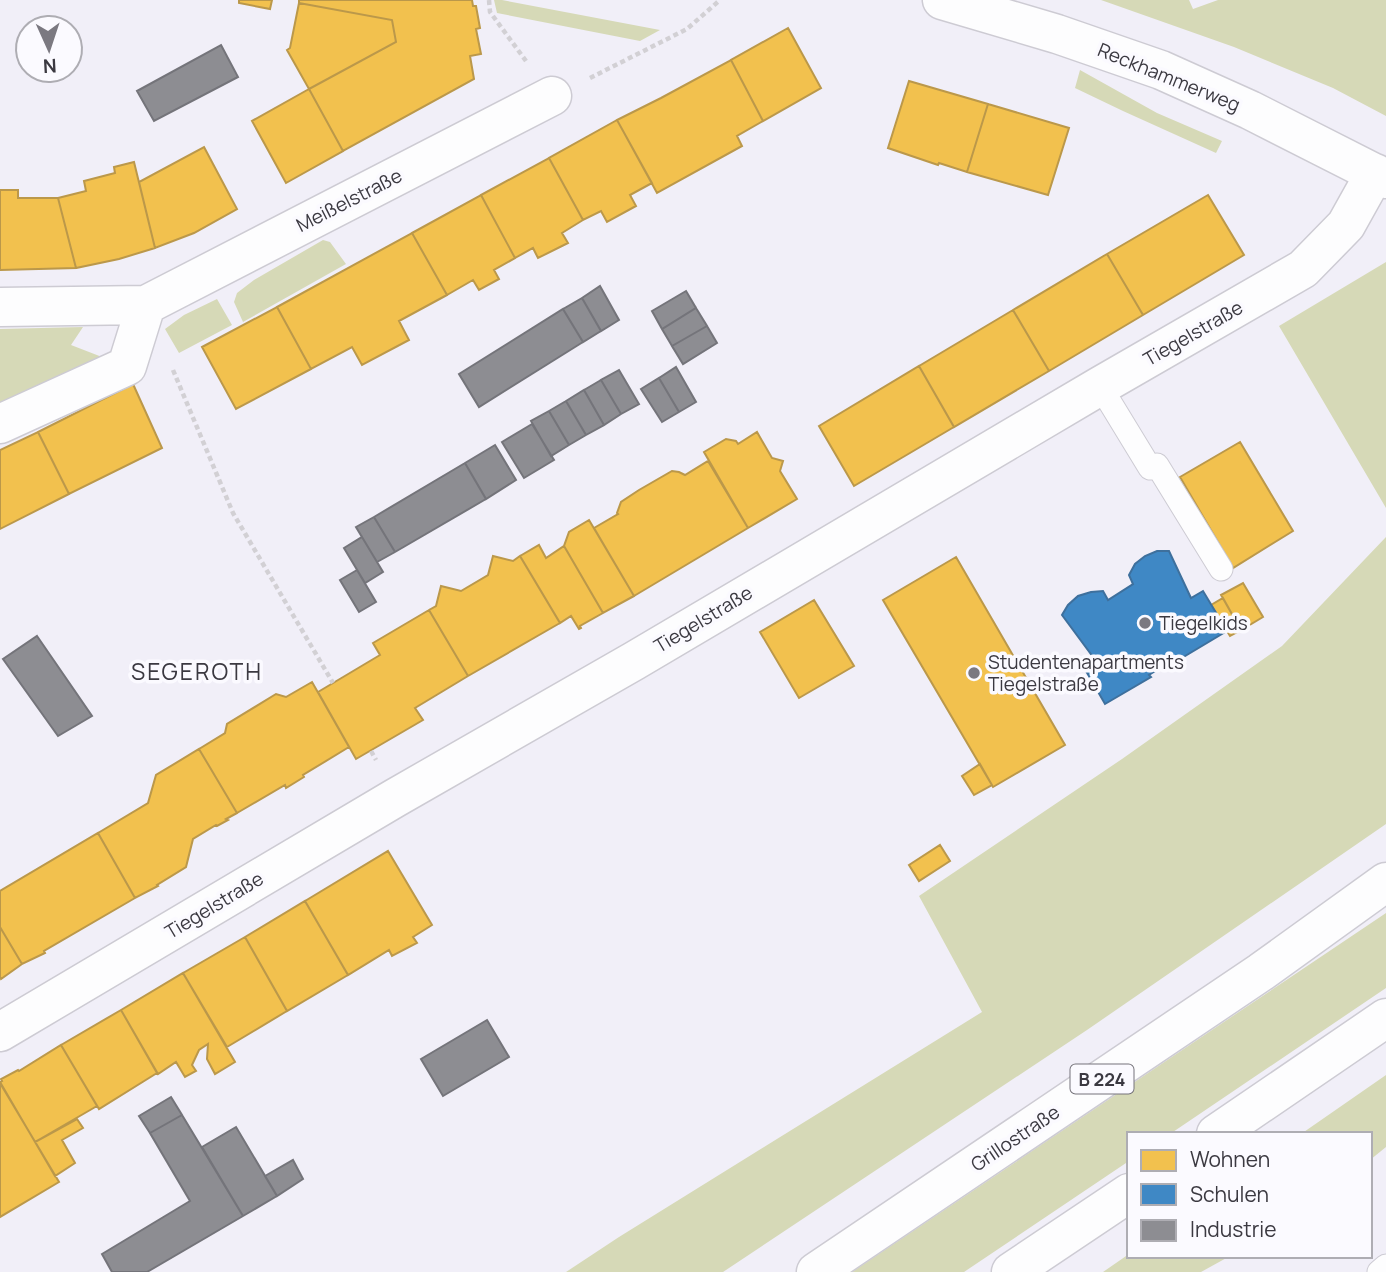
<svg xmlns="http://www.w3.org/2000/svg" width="1386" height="1272" font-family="Manrope,sans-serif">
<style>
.green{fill:#d6d9b7}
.homes{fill:#f2c14e;stroke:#bb984a;stroke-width:2}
.schools{fill:#3f88c5;stroke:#3e709d;stroke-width:2}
.industry{fill:#8d8d92;stroke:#74747a;stroke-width:2}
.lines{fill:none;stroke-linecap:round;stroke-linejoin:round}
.lane-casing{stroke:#cdcbd3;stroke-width:25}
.street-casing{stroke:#cdcbd3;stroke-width:41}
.primary-casing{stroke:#cdcbd3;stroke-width:41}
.path{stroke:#d2d0d4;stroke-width:4.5;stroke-dasharray:5 3.5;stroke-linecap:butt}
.lane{stroke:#fdfdfe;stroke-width:23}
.street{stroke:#fdfdfe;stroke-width:38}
.primary{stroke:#fdfdfe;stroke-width:38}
.poi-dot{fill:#7b7981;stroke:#fbfaff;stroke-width:2.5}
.labels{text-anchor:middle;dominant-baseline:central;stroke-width:7;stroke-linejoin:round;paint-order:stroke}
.shield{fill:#fbfaff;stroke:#75737a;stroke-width:2}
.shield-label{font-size:18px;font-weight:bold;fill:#3b3941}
.street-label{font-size:19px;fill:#3b3941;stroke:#fbfaff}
.poi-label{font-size:19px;fill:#3b3941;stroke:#fbfaff;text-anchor:start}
.quarter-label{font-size:23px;letter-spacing:2px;fill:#3b3941;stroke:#fbfaff}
</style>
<rect width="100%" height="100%" fill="#f1eff8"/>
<path class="green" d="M494,0h8l158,30 -20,11 -143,-28z
M1101,0h88l4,9 25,-9h168v116l-53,-28 -99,-41z
M1080,70l77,43 65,28 -6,12 -93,-42 -48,-23z
M323,240l7,2 16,22 -103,58 -9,-20 3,-9 17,-13z
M1386,262v246l-107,-182z
M217,299l15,26 -53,28 -14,-24 19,-14z
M83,327l-12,18 31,12 -102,47v-75z
M1386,537v287l-299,206 -364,242h-157l53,-35 363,-225 -63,-116 203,-137 160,-113z
M1386,913v75l-216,146h-41v27l-165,111h-112z
M1386,1075v72l-16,13v-26h-69z
M1129,1254v2h101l-29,16h-98z"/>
<path class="homes" d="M239,0h33l-2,9 -31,-6z
M299,0h173l1,6h3l4,22 -4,1 5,25 -11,2 4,23 -131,72 -34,-62 87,-47 -4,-22 -93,-17z
M299,3l93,17 4,22 -87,47 -22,-39 3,-2z
M788,28l33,60 -58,33 -32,-61z
M731,60l32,61 -26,15 5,10 -85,47 -40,-73 44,-22z
M909,81l79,23 -21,68 -28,-9 -1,2 -50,-17z
M309,89l34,62 -57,32 -34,-62z
M988,104l81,24 -21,67 -81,-23z
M617,120l35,63 -22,12 6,11 -29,16 -6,-11 -18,9 -34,-62z
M204,147l33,62 -43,24 -39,15 -16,-66z
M549,158l34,62 -21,13 6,10 -30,15 -5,-10 -18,10 -34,-63z
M134,162l21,86 -36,11 -43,9 -18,-70 28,-7 -2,-10 31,-8 -1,-6z
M0,190h18v8h40l18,70 -76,2z
M481,195l34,63 -21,12 5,9 -20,11 -6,-10 -26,15 -35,-62z
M1208,195l36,60 -101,60 -36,-61z
M412,233l35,62 -48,26 10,19 -47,25 -10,-18 -41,22 -34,-62z
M1107,254l36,61 -94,56 -36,-61z
M277,307l34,62 -75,40 -34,-62z
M1013,310l36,61 -95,56 -35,-61z
M919,366l35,61 -100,59 -35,-60z
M133,384l29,64 -93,46 -31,-62z
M38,432l31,62 -69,35v-79z
M757,432l15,26 11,3 -3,10 17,28 -49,29 -44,-76 22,-13 10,2 2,3z
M1240,442l53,89 -60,37 -53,-91z
M708,461l40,67 -114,68 -40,-68 24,-14 -1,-1 4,-11 18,-12 33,-19 7,1 6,3z
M589,520l45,76 -31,17 -39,-67 5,-14z
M539,545l7,13 18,-12 39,67 -23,13 1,2 -2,1 -8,-13 -11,7 -40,-67z
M493,556l20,5 7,-5 40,67 -92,53 -39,-66 7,-4 5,-20 20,5 27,-16z
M956,557l109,188 -72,42 -110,-187z
M1243,583l20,34 -22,13 -20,-35z
M1223,598l18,32 -11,6 -19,-31z
M814,600l40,66 -55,32 -39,-66z
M429,610l39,66 -53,32 8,12 -67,39 -38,-67 62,-37 -7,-12z
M312,682l37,65 -46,28 1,2 -18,11 -1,-3 -48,28 -38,-64 26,-16 2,-9 49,-30 10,3z
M199,749l38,64 -11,6 2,1 -11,6 -1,-1 -23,14 -7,28 -29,18 1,1 -23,12 -37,-65 50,-30 8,-28z
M980,764l12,21 -18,10 -12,-19z
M98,833l37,65 -91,53 1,2 -23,11 -22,-37v-36z
M940,845l10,16 -31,20 -10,-16z
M388,851l44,74 -19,12 4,6 -25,13 -3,-6 -41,25 -43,-74z
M305,901l43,74 -61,36 -42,-74z
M0,927l22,37 -21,15 -1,-2z
M245,937l42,74 -60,36 -44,-74z
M183,973l52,89 -20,12 -8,-15 1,-15 -9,6 -7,15 4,6 -11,6 -9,-15 -18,12 -37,-64z
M121,1010l36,63 -58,36 -38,-64z
M61,1045l36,61 -62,36 -35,-60 2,-1 -1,-2 17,-9 1,1z
M0,1083l59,99 -59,35z
M77,1119l6,9 -21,12 13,23 -20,13 -20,-34z"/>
<path class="schools" d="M1157,551h12l22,47 12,-7 24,40 -47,28 -1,-3 -30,19 2,2 -46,27 -23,-40 11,-7 -31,-42 6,-10 10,-9 13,-4 12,-1 5,9 25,-16 -4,-9 6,-11 10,-8z"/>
<path class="industry" d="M221,45l17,32 -84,44 -17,-30z
M600,286l19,34 -18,11 -19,-33z
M686,291l10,17 -34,21 -10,-18z
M582,298l19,33 -18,11 -20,-33z
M696,308l11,18 -35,20 -10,-17z
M563,309l20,33 -104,65 -20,-33z
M707,326l10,17 -34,21 -11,-18z
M676,367l20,35 -17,10 -20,-34z
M619,370l20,34 -18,10 -20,-34z
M659,378l20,34 -17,10 -21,-33z
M601,380l20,34 -17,11 -20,-35z
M584,390l20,35 -18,10 -20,-34z
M566,401l20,34 -17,10 -20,-34z
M549,411l20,34 -18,11 -20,-35z
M532,424l22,36 -30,18 -22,-36z
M495,445l21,35 -30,19 -21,-36z
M465,463l21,36 -91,53 -21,-35z
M374,517l21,35 -18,10 -21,-35z
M362,537l21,35 -18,11 -21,-35z
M357,570l19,32 -17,10 -19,-32z
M37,636l55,80 -34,20 -55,-77z
M487,1020l22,37 -66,39 -22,-37z
M171,1097l11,18 -32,18 -11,-17z
M182,1115l61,101 -96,56h-35l-10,-18 88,-53 -40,-68z
M236,1127l41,69 -34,20 -41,-69z
M293,1160l10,19 -26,17 -12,-20z"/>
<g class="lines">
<defs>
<path id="lane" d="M1100,386l50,82 7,-3 64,104
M1379,1272l7,-6"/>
<path id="street" d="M942,0l115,34 104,36 89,40 136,69
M0,307l146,-2
M0,424l127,-58 19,-61 406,-209
M0,1032l395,-234 239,-137 466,-275 203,-117 43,-44 29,-52"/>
<path id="primary" d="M1216,1134l170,-116
M816,1272l445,-300 125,-90
M1011,1272l118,-79"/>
</defs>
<use href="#lane" class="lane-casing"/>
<use href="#street" class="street-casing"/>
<use href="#primary" class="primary-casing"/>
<path class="path" d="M489,0l1,12 36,49
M590,78l97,-49 33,-29
M173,370l60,143 100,170
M371,751l5,9"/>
<use href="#lane" class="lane"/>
<use href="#street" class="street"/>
<use href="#primary" class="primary"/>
</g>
<g class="poi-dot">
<circle cx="1145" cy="623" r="7"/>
<circle cx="974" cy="673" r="7"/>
</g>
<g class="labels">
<rect class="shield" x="1070.5" y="1064.5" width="63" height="29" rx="5"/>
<g class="shield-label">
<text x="1102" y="1079">B 224</text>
</g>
<g class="street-label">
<text transform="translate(1169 77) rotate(22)">Reckhammerweg</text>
<text transform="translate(349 200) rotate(-27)">Meißelstraße</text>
<text transform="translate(1193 333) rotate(-30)">Tiegelstraße</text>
<text transform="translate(703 619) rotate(-31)">Tiegelstraße</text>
<text transform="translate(214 905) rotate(-31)">Tiegelstraße</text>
<text transform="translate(1015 1138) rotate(-34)">Grillostraße</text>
</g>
<g class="poi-label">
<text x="1159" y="623">Tiegelkids</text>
<text x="988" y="662">Studentenapartments<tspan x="988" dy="22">Tiegelstraße</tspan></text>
</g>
<g class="quarter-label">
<text x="197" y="671">SEGEROTH</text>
</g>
</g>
<rect x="1127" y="1132" width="245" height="126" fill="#fbfaff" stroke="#aeadb3" stroke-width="2"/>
<rect x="1141" y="1150" width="35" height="21" fill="#f2c14e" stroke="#aeadb3" stroke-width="2"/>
<text x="1190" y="1167" font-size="21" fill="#3b3941">Wohnen</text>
<rect x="1141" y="1184" width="35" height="21" fill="#3f88c5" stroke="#aeadb3" stroke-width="2"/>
<text x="1190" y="1202" font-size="21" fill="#3b3941">Schulen</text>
<rect x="1141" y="1220" width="35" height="21" fill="#8d8d92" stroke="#aeadb3" stroke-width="2"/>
<text x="1190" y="1237" font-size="21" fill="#3b3941">Industrie</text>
<g transform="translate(49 49) rotate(177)"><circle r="33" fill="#fbfaff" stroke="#aeadb3" stroke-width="2"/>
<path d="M0-5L12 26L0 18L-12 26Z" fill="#7b7981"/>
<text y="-10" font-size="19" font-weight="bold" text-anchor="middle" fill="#3b3941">N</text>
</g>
</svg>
